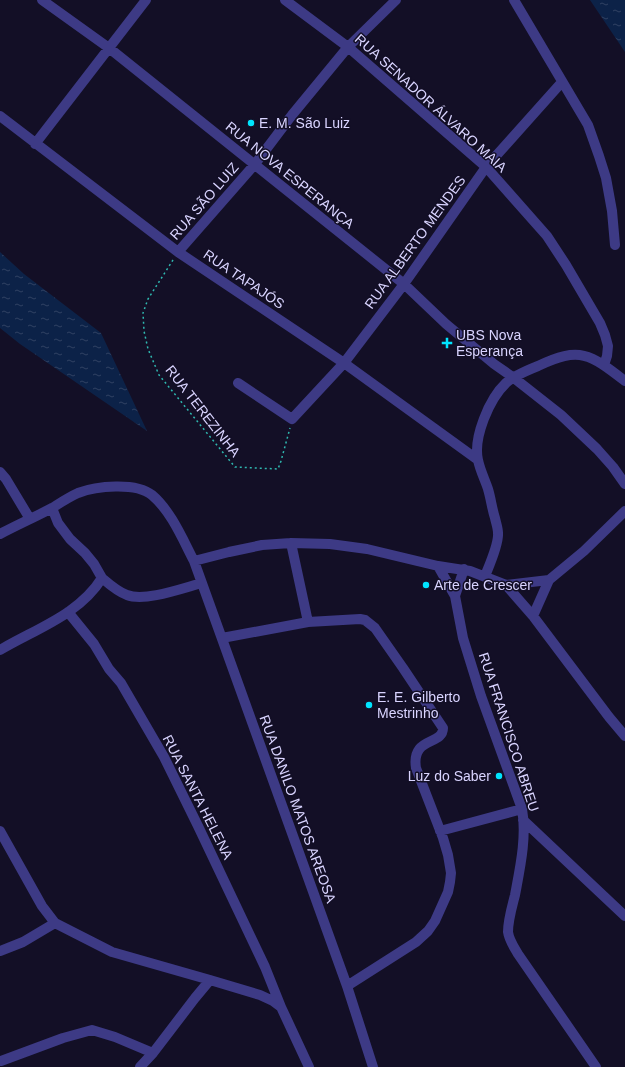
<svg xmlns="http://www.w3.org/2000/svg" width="625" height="1067" font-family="Arial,sans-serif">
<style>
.water{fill:url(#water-ripples)}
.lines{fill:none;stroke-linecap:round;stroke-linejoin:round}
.path{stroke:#2fb8b0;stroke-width:1.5;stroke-dasharray:2 3;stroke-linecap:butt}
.minor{stroke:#3d3a85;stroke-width:10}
.poi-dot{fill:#00e5ff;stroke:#130f26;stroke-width:1.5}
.labels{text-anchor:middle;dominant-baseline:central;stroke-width:3;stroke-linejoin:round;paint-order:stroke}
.street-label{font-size:14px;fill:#d9d4ff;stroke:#130f26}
.poi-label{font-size:14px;fill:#d9d4ff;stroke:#130f26;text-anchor:start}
</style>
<defs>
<pattern id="water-ripples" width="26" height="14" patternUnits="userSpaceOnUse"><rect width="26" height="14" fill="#0c2248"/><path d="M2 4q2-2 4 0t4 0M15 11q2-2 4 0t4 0" fill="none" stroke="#2f4163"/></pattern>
</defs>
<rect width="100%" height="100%" fill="#130f26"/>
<path class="water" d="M590,0h35v52z
M0,252l24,22 77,59 46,98 -127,-87 -20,-16z"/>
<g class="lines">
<path class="path" d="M173,260l-25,39 -5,14 1,18 4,18 11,26 76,92 43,2 3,-8 9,-33"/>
<path class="minor" d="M42,0l67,48 295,236 42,40 48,40 20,14 47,37 36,34 16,18 12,17
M285,0l63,47 138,120 61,69 19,29 34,58 5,12 3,11 -1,10 -3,9
M514,0l74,125 11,31 7,22 6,33 3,34
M0,116l178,136 166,111 134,97
M35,144l111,-144
M178,252l77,-88 37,-49 56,-68 48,-47
M238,383l54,36 52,-56 60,-79 82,-117 76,-85
M0,472l6,7 24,40
M0,534c17,-9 35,-17 52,-26 8,-5 17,-11 26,-15 18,-7 58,-11 74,2 19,16 31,45 42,66l35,-9 33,-7 29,-2 39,1 37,5 71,17 32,5 36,14 27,31 76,101 16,19
M291,543l17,79
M194,561l153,425 26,81
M438,566l17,30 8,42 18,58 41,113c5,28 -2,59 -7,86 -3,12 -7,25 -7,37 1,8 6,15 10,22l78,113
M485,576c4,-10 14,-32 13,-43 0,-5 -2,-10 -3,-15 -3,-9 -4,-19 -7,-29 -3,-9 -8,-19 -10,-29 -5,-22 11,-61 28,-77 7,-7 22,-13 32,-17 42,-20 52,-12 87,15
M102,578c7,6 16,14 25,17 18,7 56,-7 75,-12
M506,585l43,-5
M455,596l9,-27
M68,612l26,32 15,25 12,14 43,74 34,69 67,141 16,40
M533,616l16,-36 35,-29 41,-40
M222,638l86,-16 52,-3 5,1 10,8 28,40 40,60c0,18 -32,8 -27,40l27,70 5,17 3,18 -1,9 -2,10 -13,29 -7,10 -12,11 -69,44
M0,650c35,-21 79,-35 102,-72l-8,-14 -9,-11 -15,-14 -12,-16 -6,-15
M523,820l102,96
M0,831l42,75 13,17 57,29 98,28 50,15 13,6 8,6 28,60
M440,831l82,-22
M0,951l23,-9 32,-19
M1,1061l62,-23 29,-8 23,7 38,16
M140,1067l13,-14 42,-55 15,-18"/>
</g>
<g class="poi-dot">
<circle cx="251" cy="123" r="4"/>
<path d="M445 337h4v4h4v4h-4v4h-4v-4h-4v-4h4z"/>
<circle cx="426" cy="585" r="4"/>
<circle cx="369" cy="705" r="4"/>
<circle cx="499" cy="776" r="4"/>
</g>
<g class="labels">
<g class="street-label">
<text transform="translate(431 103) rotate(42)">RUA SENADOR ÁLVARO MAIA</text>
<text transform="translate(290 175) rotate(39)">RUA NOVA ESPERANÇA</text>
<text transform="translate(204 201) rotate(-49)">RUA SÃO LUIZ</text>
<text transform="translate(415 242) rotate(-54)">RUA ALBERTO MENDES</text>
<text transform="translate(244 279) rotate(34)">RUA TAPAJÓS</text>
<text transform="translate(203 411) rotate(52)">RUA TEREZINHA</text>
<text transform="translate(509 732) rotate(72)">RUA FRANCISCO ABREU</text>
<text transform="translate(198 797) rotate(63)">RUA SANTA HELENA</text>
<text transform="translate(298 809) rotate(70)">RUA DANILO MATOS AREOSA</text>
</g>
<g class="poi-label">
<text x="259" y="123">E. M. São Luiz</text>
<text x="456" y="335">UBS Nova<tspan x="456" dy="16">Esperança</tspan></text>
<text x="434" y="585">Arte de Crescer</text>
<text x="377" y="697">E. E. Gilberto<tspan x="377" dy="16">Mestrinho</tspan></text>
<text x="491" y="776" text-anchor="end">Luz do Saber</text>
</g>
</g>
</svg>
